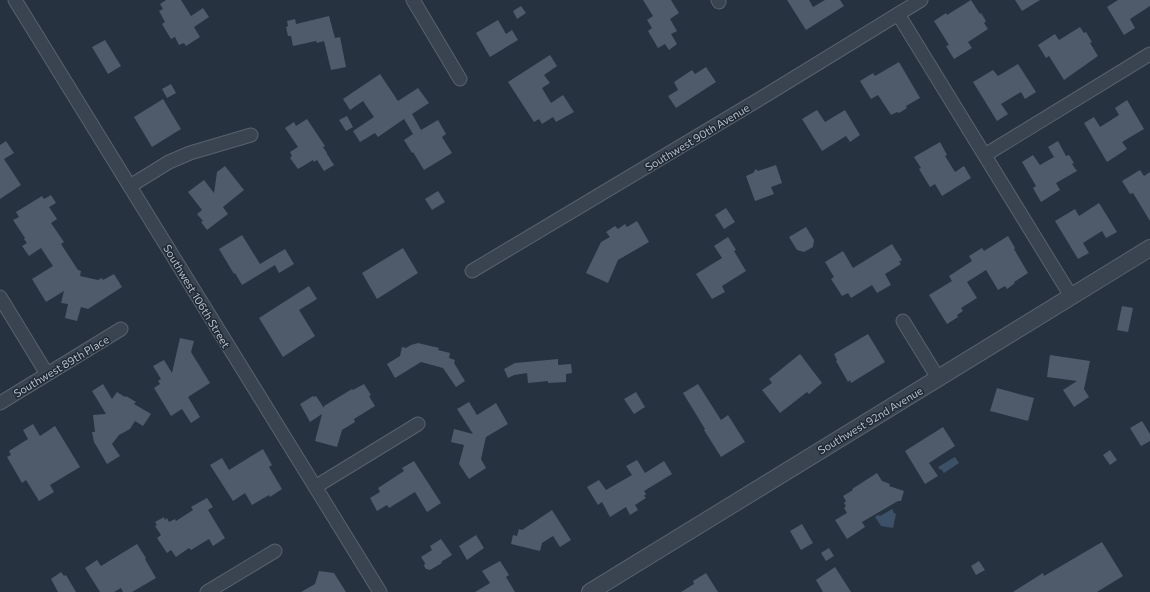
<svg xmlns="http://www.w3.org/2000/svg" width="1150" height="592" font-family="Commissioner,sans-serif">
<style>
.water{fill:#3c5068}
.building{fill:#4f5b6b}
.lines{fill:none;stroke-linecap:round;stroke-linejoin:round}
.minor-casing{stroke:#58626d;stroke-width:15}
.tertiary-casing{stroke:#58626d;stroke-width:18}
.minor{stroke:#3a4450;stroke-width:13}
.tertiary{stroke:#3a4450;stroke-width:16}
.labels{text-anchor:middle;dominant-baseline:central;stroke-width:3;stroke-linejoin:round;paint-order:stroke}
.street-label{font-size:11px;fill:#b7bfca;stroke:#1f2935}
</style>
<rect width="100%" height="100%" fill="#263240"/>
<path class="water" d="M955,457l4,6 -15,10 -3,-4 -1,1 -2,-3z
M892,509l2,4 2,1 -3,14 -12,-2 -6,-9 3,-2 2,1z"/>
<path class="building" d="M166,0h15l10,16 12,-8 6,9 -15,10 6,10 -14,9 -2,-3 -5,2 -4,-8 -4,2 -9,-15 3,-2 -6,-11 4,-2 -3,-5z
M643,0h28l8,13 -9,6 7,12 -6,3 6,10 -8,6 -4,-6 -7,4 -10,-17 4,-3 -5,-8 6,-4z
M787,0h22l4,7 12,-7h15l4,6 -38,24z
M971,0l9,14 1,-1 5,8 -2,2 4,6 -20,13 4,6 -18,11 -8,-13 3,-1 -15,-24 12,-8 1,2z
M1015,0h25l-18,11z
M1118,0h32v6l-20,13 5,9 -11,7 -17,-28z
M521,6l5,7 -9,6 -4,-8z
M329,16l6,22 5,-1 6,30 -15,3 -7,-29 -7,2 -1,-2 -23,5 -2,-10h-3l-2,-9 2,-1 -1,-5 8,-2 1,5z
M498,20l8,14 6,-4 6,10 -28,17 -14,-24z
M1080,27l4,6 2,-1 6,10 -2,1 8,13 -34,24 -15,-24 -3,2 -8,-13 17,-11 4,6z
M105,40l16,26 -13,8 -16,-27z
M550,55l7,11 -13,9 6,8 -8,5 9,15 12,-8 11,17 -18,10 -3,-5 -11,7 -3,-5 -5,3 -26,-40z
M899,62l21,36 -14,8 1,2 -8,5 -2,-1 -6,3 -13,-20 -7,4 -11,-18 13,-8 2,3z
M1018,64l18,28 -11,7 -4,-7 -20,12 7,10 -11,7 -24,-39 20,-12 5,6z
M706,67l10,15 -40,26 -8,-12 10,-6 -4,-8 18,-12 3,4z
M380,74l18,27 20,-13 11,15 -17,11 9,16 17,-10 8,14 -4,3 10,16 -28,17 -11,-18 -1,1 -8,-13 9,-6 -9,-15 -26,18 -3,-4 -15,9 -7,-11 21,-14 -11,-16 -13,9 -7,-11z
M171,84l5,9 -9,5 -5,-9z
M163,99l18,30 -29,18 -18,-30z
M1127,100l17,29 -22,13 5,7 -20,13 -23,-39 10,-6 6,10 19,-12 -4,-7z
M817,110l8,12 20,-12 15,25 -10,7 -4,-6 -24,15 -20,-32z
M347,116l6,11 -7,4 -7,-11z
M307,119l18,27 -2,1 4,6v1l7,11 -10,6 -7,-11 -3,2 -1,-2 -15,9 -8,-11 2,-2 -2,-4 8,-5 -13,-19 9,-6 2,4z
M6,141l8,12 -10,6 17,26 -21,14v-54z
M1058,141l8,15 3,-1 5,8 -2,1 5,7 -21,12 4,7 -19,12 -8,-14 3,-2 -14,-24 11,-7 7,10 14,-8 -6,-10z
M940,142l7,13 -2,1 10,16 9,-6 7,12 -29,18 -7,-12 -5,3 -11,-18 2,-1 -7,-11z
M776,165l6,18 -11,4 3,7 -19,7 -9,-25 7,-3 3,-4 2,2z
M225,166l19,24 -21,17 5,7 -21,16 -6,-8 2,-1 -6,-7 5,-4 -14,-18 16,-12 10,13 3,-21z
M1140,170l4,6 6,-4v49l-17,-28 -3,1 -8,-13z
M438,191l7,11 -13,8 -7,-11z
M51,195l5,8 -7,4 8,12 -6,4 13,19 -3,2 17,26 3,1 -1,5 18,4 4,-2 1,2 11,-6 8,13 -34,22 -7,-2 -4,14 -12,-3 3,-14 -7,-1 3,-12 -18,11 -14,-23 21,-13 -12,-18 -12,8 -7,-10 5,-3 -3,-4 1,-1 -12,-18 6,-3 -3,-5 26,-16 2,3z
M1099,203l18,29 -11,6 -4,-7 -19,12 6,10 -11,6 -23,-38 20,-12 4,7z
M726,208l9,14 -11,7 -9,-14z
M637,221l12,21 -31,18 -10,23 -22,-10 15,-31 9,-5 -4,-5 9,-6 3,3 7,-5 2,3z
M806,227l8,13 -1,7 -9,5 -7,-2 -8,-13z
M242,235l18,29 25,-15 9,15 -15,9 -4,-8 -33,20 -7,-12 -1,1 -15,-25z
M1008,236l7,12 -1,1 14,24 -14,9 1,1 -8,6 -2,-3 -7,4 -12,-20 -19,12 10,16 -16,10 2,3 -6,4 1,2 -11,7 -18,-29 23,-14 -3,-5 23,-15 -3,-5 13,-8 2,3z
M728,237l8,13 -2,1 12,20 -24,15 3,6 -13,7 -16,-25 26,-16 -8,-12z
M892,244l10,16 -3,2 2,2 -16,10 6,11 -14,8 -5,-8 -21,13 -3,-5 -6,3 -11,-17 3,-2 -9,-15 18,-11 10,17z
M403,248l15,25 -41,26 -15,-26z
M309,286l8,13 -18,11 16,26 -32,21 -24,-39z
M1122,306l11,2 -5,24 -11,-2z
M868,334l17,28 -34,21 -1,-3 -2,2 -12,-21 1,-1 -3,-6z
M180,338l14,3 -3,11 19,31 -22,14 12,20 -9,6 -9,-14 -11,7 -17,-28 6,-4 -2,-3 3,-2 -8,-13 11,-6 8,13z
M418,343l21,5 -1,2 12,3 -1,5 6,2 -1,3 11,18 -9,6 -13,-19 -22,-6 -26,16 -8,-14 13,-8 2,-9 4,1 5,-3z
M800,354l22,29 -13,11 -2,-2 -27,21 -18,-23 10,-7 -3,-4z
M1050,355l40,6 -6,28 5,8 -15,10 -11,-17 14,-9 -30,-4z
M558,359v6l13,-1 1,9 -6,1v8l-18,1v-2l-20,2 -1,-10 -13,2 -6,3 -4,-9 11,-6z
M103,384l9,15 5,-7 8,5 1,-1 10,6 -2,2 17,10 -8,12 -8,-5 -5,8 -11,6 -7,9 8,12 -13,8 -13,-22 -2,-10h3l-2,-17 13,-1 -14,-23z
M364,384l7,11 -2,1 6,10 -21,13 1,3 -13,8 -5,17 -22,-6 7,-27 -12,8 -10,-18 13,-8 1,1 2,-1 8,12v-2l28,-17 1,1z
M698,384l23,36 7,-5 17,27 -24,15 -17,-27 1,-1 -22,-36z
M997,388l37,10 -6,23 -38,-10z
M636,392l9,15 -11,7 -10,-15z
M469,402l8,13 19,-12 12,21 -22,13 -5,22 5,9 -17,11 -10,-15 5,-19 -13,-3 3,-13 19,5 -16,-25z
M1142,421l8,13v7l-9,5 -11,-18z
M33,424l7,12 15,-10 25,41 -30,18 4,7 -15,9 -13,-21 -4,3 -15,-26 4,-2 -2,-4 19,-12 -5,-9z
M943,427l12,19 -26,17 9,13 -13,8 -20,-33z
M263,449l9,16 -3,2 13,22 -12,8 -1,-2 -17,10 -7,-12 -12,8 -23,-36 12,-7 7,12z
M1110,450l7,10 -7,5 -7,-10z
M637,460l8,13 19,-12 8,13 -28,17 2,3 -2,2 2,2 -11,7 3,5 -8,5 -4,-8 -16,10 -8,-15 -4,3 -11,-18 12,-7 7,10 26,-15 -6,-9z
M414,461l27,42 -14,9 -12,-20 -26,16 -2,-3 -10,6 -7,-13 10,-6 -2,-4 26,-17 -2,-3z
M877,473l5,8 8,3 -1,2 15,5 -3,10h-3l-36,21 3,5 -18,12 -12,-19 12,-7 -3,-5 2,-2 -2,-3 2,-2 -3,-5 10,-6 -1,-1z
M207,498l6,9 -5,3 17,28 -12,8 -4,-7 -18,11 -2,-2 -13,9 -5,-7 -4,3 -10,-15 4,-3 -6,-9 2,-1 -2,-3 9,-5 1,3 2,-2 2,4 6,-3 1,2 17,-11 -2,-3z
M552,510l19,30 -11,7 -7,-11 -11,7 -2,8 -29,-7 2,-9 4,1 2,-7 3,1z
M802,524l11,19 -12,7 -11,-19z
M476,535l8,13 -17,12 -8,-14z
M441,539l11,16 -11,7 1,1 -12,7 -4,-1 -2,-3 1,-3 -4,-6 11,-7 -2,-4z
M1102,542l21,34 -26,16h-84l30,-19 1,3z
M137,544l9,14 -1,1 11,19 -24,14h-9l-2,-4 -7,4h-14l-15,-24 12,-8 4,6z
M829,548l5,8 -8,5 -5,-8z
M500,561l9,14 -3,2 9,15h-40l15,-9 -8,-12z
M979,561l6,9 -9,5 -5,-9z
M835,567l16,25h-28l-7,-12z
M319,571l15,2 12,19h-45l14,-8z
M61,572l3,4 2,-1 10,17h-18l-7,-13z
M706,573l12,19h-37l13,-8 -1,-3z"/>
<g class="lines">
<defs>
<path id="minor" d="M15,0l365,592
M413,0l47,79
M718,0l1,2
M898,14l173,282
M985,155l165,-101
M130,186l39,-24 21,-9 61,-18
M472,271l291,-174 158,-97
M0,297l47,77
M903,321l35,57
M0,403l121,-74
M315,487l103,-63
M207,592l68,-41"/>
<path id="tertiary" d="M590,592l560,-344"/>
</defs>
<use href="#minor" class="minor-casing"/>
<use href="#tertiary" class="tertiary-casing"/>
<use href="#minor" class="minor"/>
<use href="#tertiary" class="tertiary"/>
</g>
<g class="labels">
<g class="street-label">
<text transform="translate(697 137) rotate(-31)">Southwest 90th Avenue</text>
<text transform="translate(197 296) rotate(59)">Southwest 106th Street</text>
<text transform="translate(61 366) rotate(-31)">Southwest 89th Place</text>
<text transform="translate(870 420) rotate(-31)">Southwest 92nd Avenue</text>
</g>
</g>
</svg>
